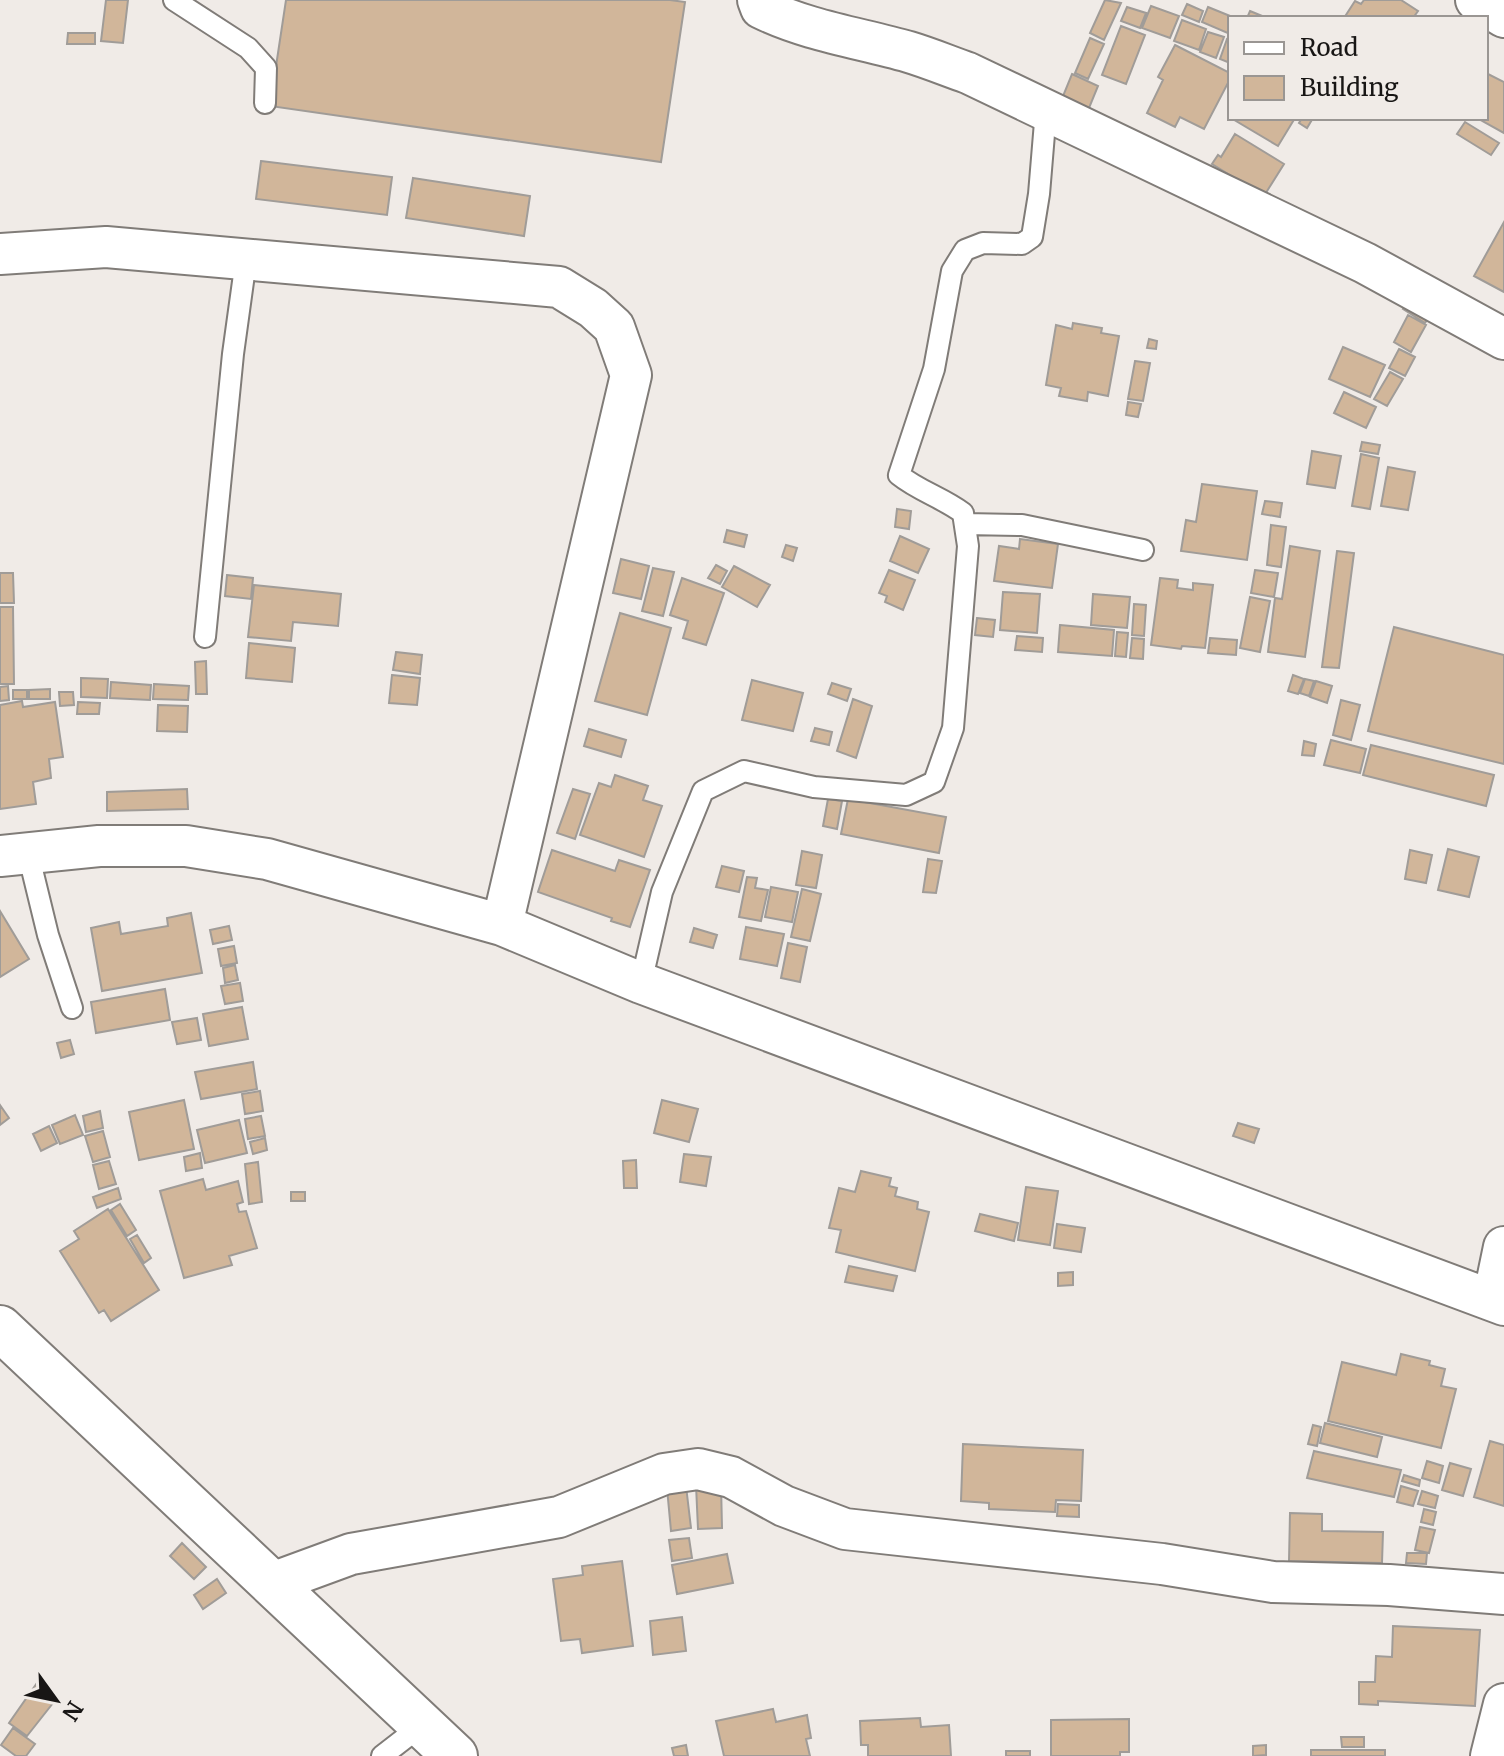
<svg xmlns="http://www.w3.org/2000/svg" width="1504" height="1756" font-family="Merriweather,serif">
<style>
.building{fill:#d1b69a;stroke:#a09c98;stroke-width:2}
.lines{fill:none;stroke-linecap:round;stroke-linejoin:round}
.lane-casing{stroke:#807c78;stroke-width:24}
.street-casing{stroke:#807c78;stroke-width:44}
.secondary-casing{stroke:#807c78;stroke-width:48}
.lane{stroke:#fff;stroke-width:20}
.street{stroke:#fff;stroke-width:40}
.secondary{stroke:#fff;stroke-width:44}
</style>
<rect width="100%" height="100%" fill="#f0ebe7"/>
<path class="building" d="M106,0h22l-5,43 -22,-2z
M286,0h384l15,2 -24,160 -391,-56z
M1105,0l16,3 -17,37 -14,-7z
M1364,0h37l17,11 -5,7h-69l11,-17 6,3z
M1187,4l16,7 -4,11 -17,-7z
M1151,6l28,10 -9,22 -28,-10z
M1127,7l19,6 -6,15 -19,-7z
M1208,7l27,11h-5v16l-28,-12z
M1250,11l17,7h-20z
M1182,20l24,9 -7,21 -25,-9z
M1121,26l24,9 -19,49 -24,-9z
M1208,32l16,5 -8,21 -16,-6z
M68,33h27v11h-28z
M1090,38l14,6 -16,35 -13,-6z
M1227,39l3,1v23l-10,-4z
M1175,45l55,28v6l-26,50 -24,-12 -5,10 -28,-14 16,-33 -5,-3z
M1486,73l18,9v51l-27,-15h9z
M1072,74l26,12 -11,27 -26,-12z
M1231,118h64l-17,28z
M1302,118h11l-6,10 -8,-5z
M1465,122l34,21 -8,12 -34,-21z
M1235,134l49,30 -20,32 -52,-32 6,-9 3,2z
M261,161l131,16 -5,38 -131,-16z
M413,178l117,18 -6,40 -118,-18z
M1504,222v70l-30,-16z
M1409,300l22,14 -6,9 -22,-14z
M1408,315l18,10 -15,27 -17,-10z
M1073,323l29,5 -1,5 18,3 -11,60 -20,-4 -1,9 -28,-5 2,-8 -15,-3 10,-60 16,4z
M1149,339l8,2 -1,8 -9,-1z
M1343,347l42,18 -15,32 -41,-18z
M1399,349l16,8 -10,19 -16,-8z
M1135,361l15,2 -7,38 -15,-2z
M1390,372l13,7 -16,27 -13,-7z
M1344,392l32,15 -10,21 -32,-15z
M1128,402l13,2 -3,13 -12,-2z
M1362,442l18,3 -2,9 -18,-3z
M1312,451l29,5 -6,32 -28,-4z
M1361,454l18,4 -9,51 -18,-3z
M1388,467l27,5 -7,38 -27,-4z
M1202,484l55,7 -10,69 -66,-9 5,-31 10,2z
M1265,501l17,2 -2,14 -18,-3z
M897,509l14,2 -2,18 -14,-2z
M1271,525l15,2 -5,40 -14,-2z
M727,530l20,5 -3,12 -20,-5z
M900,536l29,13 -11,24 -28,-12z
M1020,539l38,5 -6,44 -58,-7 5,-35 20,3z
M786,545l11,3 -4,13 -11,-4z
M1290,546l30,5 -15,106 -37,-5 7,-54 7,1z
M1337,551l17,2 -15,115 -17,-1z
M621,559l28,7 -8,33 -28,-6z
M716,565l11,6 -7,13 -12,-6z
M734,566l36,19 -13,22 -35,-20z
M653,568l21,4 -11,44 -21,-5z
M889,570l26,10 -12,30 -18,-8 2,-6 -8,-3z
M1255,570l23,3 -4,24 -23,-4z
M0,573h13l1,30h-14z
M227,575l26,3 -2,21 -26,-3z
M682,578l42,15 -18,52 -23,-7 5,-17 -18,-6z
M1160,578l18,2 -1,8 16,2v-7l20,2 -8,63 -23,-2 -1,3 -30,-4z
M254,585l87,9 -3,32 -45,-4 -2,19 -43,-4z
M1003,592l37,2 -3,39 -37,-3z
M1093,594l37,3 -3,31 -36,-3z
M1250,597l20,4 -10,51 -20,-4z
M1134,604l12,1 -2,31 -12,-1z
M0,607h13l1,77h-14z
M620,613l51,15 -24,87 -52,-14z
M977,618l18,2 -2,17 -18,-2z
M1060,625l54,5 -2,26 -54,-4z
M1394,627l110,28v109l-136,-33z
M1117,632l11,1 -2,24 -11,-1z
M1017,636l26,2 -1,14 -27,-2z
M1132,638l12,1 -1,20 -13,-1z
M1210,638l27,2 -1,15 -28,-2z
M249,643l46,5 -3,34 -46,-4z
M396,652l26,3 -2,19 -27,-4z
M206,661l1,33h-11l-1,-32z
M392,675l28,3 -3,27 -28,-2z
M1293,675l11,4 -6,15 -10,-3z
M81,678l27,1 -1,19 -26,-1z
M1305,679l9,2 -5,15 -9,-3z
M752,680l51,13 -10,38 -51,-11z
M1316,681l16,5 -5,17 -17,-6z
M111,682l40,3 -1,15 -40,-2z
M832,683l19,6 -4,12 -19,-7z
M154,684l35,2 -1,14 -35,-1z
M8,686l1,14 -9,1v-14z
M50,689v10h-21v-9z
M13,690h14v9h-14z
M59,692h14l1,13 -14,1z
M853,699l19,7 -16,52 -19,-7z
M1341,700l19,5 -9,35 -18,-5z
M22,701l1,6 32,-5 8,55 -14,2 2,19 -18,4 3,22 -36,5v-104z
M78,702l22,1 -1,11h-22z
M158,705l30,1 -1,26 -30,-1z
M815,728l17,4 -3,13 -18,-4z
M589,729l37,11 -5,17 -37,-11z
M1331,740l35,9 -6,24 -36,-8z
M1304,741l12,3 -2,12 -12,-1z
M1371,745l123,30 -8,31 -123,-31z
M615,775l33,11 -5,14 19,6 -18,51 -64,-22 19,-52 12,4z
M187,789l1,20 -81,2v-19z
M573,789l17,5 -15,45 -18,-6z
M828,799l14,2 -5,28 -14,-3z
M848,799l98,18 -7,36 -98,-19z
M1448,849l31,8 -10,40 -31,-7z
M552,850l63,21 4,-11 31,10 -20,57 -19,-6 1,-3 -74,-26z
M1410,850l22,5 -6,28 -21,-4z
M802,851l20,4 -6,33 -20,-3z
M928,859l14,2 -6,32 -13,-1z
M722,866l22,5 -5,21 -23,-5z
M747,877l10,1 -2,10 13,2 -7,31 -22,-4z
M771,887l27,5 -6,30 -27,-5z
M802,889l19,5 -11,47 -19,-4z
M0,911l29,48 -29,18z
M191,913l11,60 -100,18 -11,-63 28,-6 2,12 47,-8 -1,-8z
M229,926l3,14 -19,4 -3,-14z
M746,927l38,7 -7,32 -37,-7z
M694,928l23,7 -4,13 -23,-6z
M788,943l19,4 -7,35 -19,-4z
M234,946l3,17 -16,3 -3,-17z
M235,965l3,15 -13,3 -2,-15z
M240,983l3,18 -18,3 -4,-18z
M165,989l5,31 -74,13 -5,-31z
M242,1007l6,32 -39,7 -6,-32z
M197,1018l4,22 -24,4 -5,-22z
M70,1040l4,14 -13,4 -4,-15z
M253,1062l4,27 -56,10 -6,-27z
M260,1091l3,20 -18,3 -3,-20z
M184,1100l10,49 -55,11 -10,-48z
M662,1100l36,9 -9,33 -35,-9z
M0,1105l9,13 -9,7z
M100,1111l3,17 -17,4 -3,-16z
M75,1115l8,20 -23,9 -8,-19z
M261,1116l4,20 -17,3 -3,-20z
M239,1120l8,33 -42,10 -8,-33z
M1238,1123l21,6 -5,14 -21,-7z
M49,1126l8,17 -16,8 -8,-17z
M103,1131l7,26 -17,5 -8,-26z
M265,1138l2,12 -14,4 -3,-12z
M200,1153l2,15 -16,3 -2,-14z
M684,1154l27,3 -5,29 -26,-4z
M636,1160l1,28h-13l-1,-27z
M109,1161l7,23 -17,5 -6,-24z
M258,1162l4,40 -13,2 -4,-40z
M861,1171l30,7 -2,8 8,2 -2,8 23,6 -1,7 12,3 -14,59 -79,-19 5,-22 -12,-2 10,-40 16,4z
M203,1179l3,11 32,-9 5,21 -6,2 2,8 7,-1 11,37 -28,8 3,9 -48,13 -24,-87z
M1026,1187l32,4 -8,54 -32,-5z
M118,1188l3,11 -24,9 -4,-11z
M291,1192h14v9h-14z
M120,1204l16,26 -9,6 -16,-26z
M108,1209l51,81 -48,31 -7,-11 -5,3 -39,-62 19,-12 -5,-8z
M980,1214l38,9 -4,18 -39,-10z
M1057,1224l28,4 -4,24 -27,-4z
M137,1235l14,23 -7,5 -14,-24z
M849,1266l48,10 -4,15 -48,-9z
M1073,1272v13l-15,1v-13z
M1401,1354l29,7 -1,4 16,4 -4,17 15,3 -15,59 -113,-27 14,-59 54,13z
M1325,1423l57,14 -5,20 -57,-14z
M1313,1425l8,2 -4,19 -9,-2z
M1490,1441l14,4v61l-30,-9z
M963,1444l120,6 -2,51 -25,-1 -1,12 -66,-3v-6l-28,-2z
M1314,1451l87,19 -7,27 -87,-19z
M1427,1461l16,5 -4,17 -17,-5z
M1450,1463l21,6 -8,27 -21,-6z
M1404,1475l16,5 -1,6 -17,-5z
M721,1484l1,44 -24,1 -2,-44z
M686,1486l5,42 -20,3 -4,-43z
M1401,1486l17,5 -5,15 -16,-4z
M1422,1491l16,5 -3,12 -17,-4z
M1058,1504l21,1v12l-22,-1z
M1424,1509l12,3 -3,13 -12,-3z
M1290,1513l32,1v17l61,1 -1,31 -93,-2z
M1420,1527l15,3 -6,23 -14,-3z
M689,1538l3,20 -20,3 -3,-21z
M182,1543l24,24 -12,12 -24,-23z
M1407,1553h20l-1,11 -20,-1z
M727,1554l6,29 -56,11 -5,-29z
M622,1561l11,85 -51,7 -2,-14 -19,2 -8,-62 30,-4 -1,-9z
M217,1579l9,14 -23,16 -9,-14z
M682,1617l4,34 -33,4 -3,-34z
M1393,1626l87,4 -5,76 -97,-5v4l-19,-1v-22h16l1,-26 16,1z
M37,1683l20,15 -30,38 -18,-13z
M773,1709l3,13 31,-7 4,23 -5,1 4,17h-86l-8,-35z
M920,1718l1,9 28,-2 2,31h-83v-11h-7l-1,-24z
M1129,1719v33h-9v4h-69v-36z
M13,1728l22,16 -9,12h-10l-15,-11z
M1341,1737h23v10h-22z
M686,1745l2,11h-14l-2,-8z
M1266,1745v10l-13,1v-10z
M1311,1750h74v6h-74z
M1006,1751h24v5h-24z"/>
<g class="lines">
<defs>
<path id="lane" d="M174,0l74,48 18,20 -1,35
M965,524l57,1 121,25
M205,637l28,-283 13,-94
M28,853l20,82 24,73
M641,983l21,-91 41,-101 41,-20 70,16 92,8 28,-13 19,-54 15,-182 -5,-33c-20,-15 -44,-22 -64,-38l35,-106 18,-98 13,-21 18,-7 39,1 10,-7 7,-43 7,-84
M382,1756l40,-31"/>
<path id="street" d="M758,0l3,8c47,23 99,30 148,44 20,6 39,14 59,21l397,190 139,76
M1476,0l28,17
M0,254l106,-7 453,40 34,21 21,19 17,48 -129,550
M0,856l99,-10h87l81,13 235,66 139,58 863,322
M1493,1300l11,-53
M272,1583l79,-29 208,-37 105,-43 34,-5 33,8 53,29 61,23 317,35 111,18 116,3 115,9
M1491,1756l13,-52"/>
<path id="secondary" d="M0,1328l455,428"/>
</defs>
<use href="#lane" class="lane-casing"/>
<use href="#street" class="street-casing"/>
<use href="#secondary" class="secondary-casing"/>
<use href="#lane" class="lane"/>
<use href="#street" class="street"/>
<use href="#secondary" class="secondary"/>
</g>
<rect x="1228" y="16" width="260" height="104" fill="#f0ebe7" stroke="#9a9693" stroke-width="2"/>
<rect x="1244" y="42" width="40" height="12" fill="#ffffff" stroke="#9a9693" stroke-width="2"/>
<text x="1300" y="56" font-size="24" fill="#181615">Road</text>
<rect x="1244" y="76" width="40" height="24" fill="#d1b69a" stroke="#9a9693" stroke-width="2"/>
<text x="1300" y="96" font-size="24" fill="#181615">Building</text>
<g transform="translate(56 1700) rotate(123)" stroke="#f0ebe7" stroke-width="6" paint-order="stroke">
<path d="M0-6L14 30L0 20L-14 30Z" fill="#181615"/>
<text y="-12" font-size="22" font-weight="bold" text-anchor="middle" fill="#181615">N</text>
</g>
</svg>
